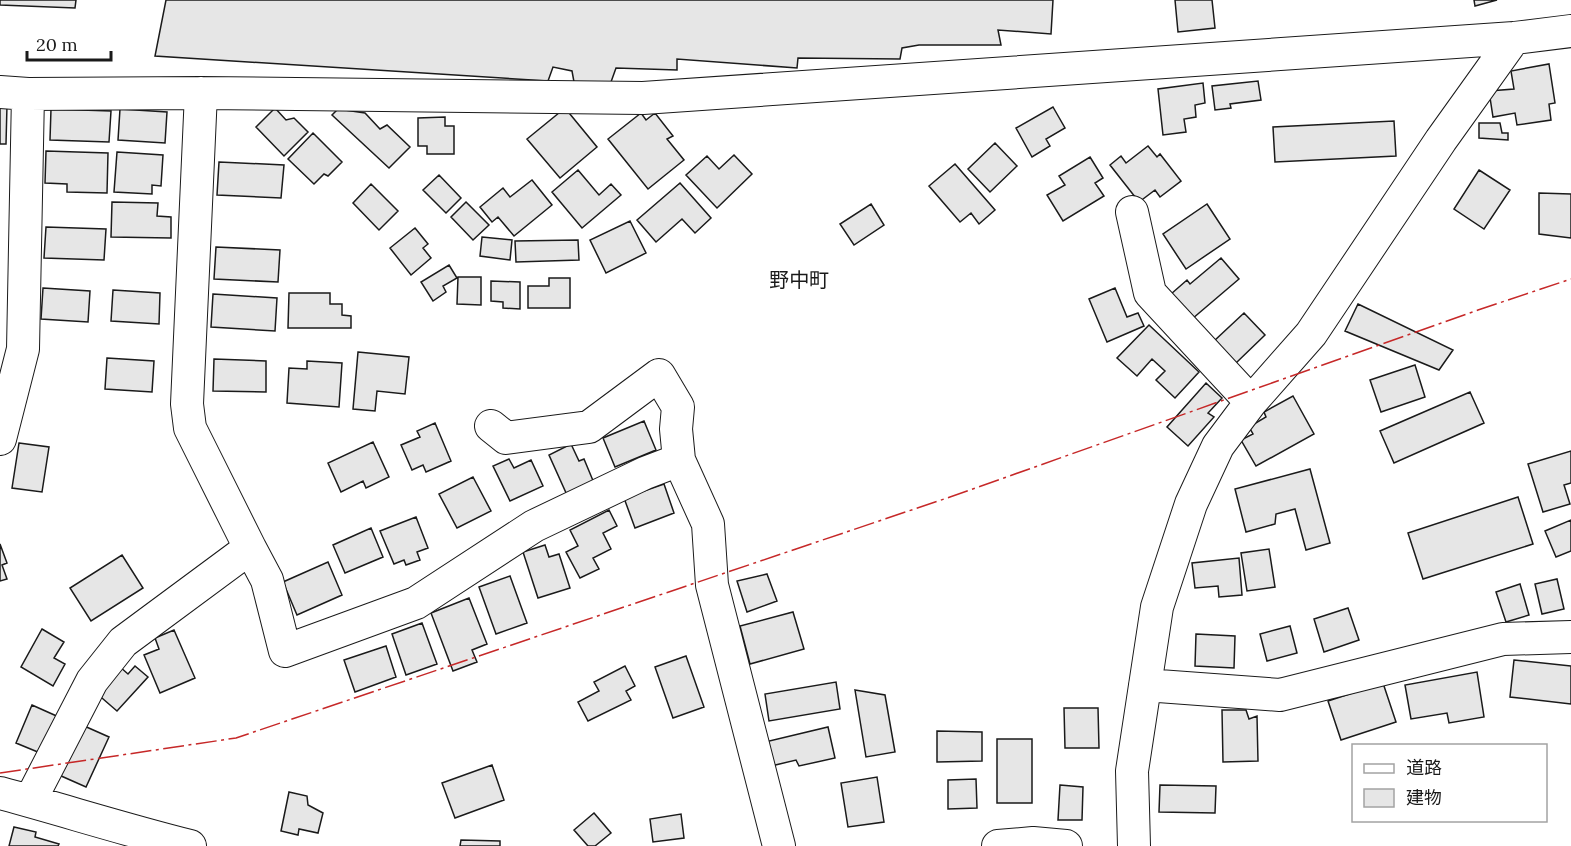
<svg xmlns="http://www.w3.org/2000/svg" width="1571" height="846" font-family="Lora,'Noto Sans JP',serif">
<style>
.building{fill:#e6e6e6;stroke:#1a1a1a;stroke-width:1.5}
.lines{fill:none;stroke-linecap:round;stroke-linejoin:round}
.minor-casing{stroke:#1a1a1a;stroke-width:34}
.minor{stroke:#fff;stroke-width:32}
.power{stroke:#c62828;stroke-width:1.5;stroke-dasharray:21 4.5 3 4.5;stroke-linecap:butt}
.labels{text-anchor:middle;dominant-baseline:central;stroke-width:4.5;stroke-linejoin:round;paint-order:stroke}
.quarter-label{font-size:20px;fill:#1a1a1a;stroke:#fff}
</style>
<rect width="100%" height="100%" fill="#fff"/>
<path class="building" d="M0,0h76l-1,8 -75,-3z
M166,0h887l-2,34 -53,-4 3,15h-82l-17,3 -2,11 -102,-1 -1,10 -120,-9v11l-61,-2 -5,14h-37l-2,-11 -19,-4 -5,14 -393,-25z
M1175,0h37l3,28 -37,4z
M1474,0h23l-22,6z
M1549,64l6,39 -6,1 2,16 -34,5 -2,-12 -22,4 -4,-26 25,-2 -3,-18z
M1258,81l3,19 -31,4 1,4 -16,2 -3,-24z
M1203,83l2,20 -10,2 1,12 -12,2 2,13 -23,3 -5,-46z
M0,105h7l-1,39h-6z
M1053,107l12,21 -19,11 4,7 -18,11 -16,-29z
M275,108l11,12 8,-2 14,14 -24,24 -28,-29z
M565,108l32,39 -37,31 -33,-39z
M51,109l60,2 -2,31 -59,-2z
M120,109l47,3 -2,31 -47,-3z
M338,109l27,4 15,16 7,-4 23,22 -21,21 -57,-53z
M641,113l5,7 9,-7 18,23 -6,3 17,21 -36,29 -40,-50z
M445,117v9h9v28h-27v-8h-9v-28z
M1394,121l2,35 -121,6 -2,-35z
M1479,123h21l2,10h6v7l-29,-2z
M313,133l29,29 -14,14 -4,-2 -10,10 -26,-25z
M995,143l22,23 -27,26 -22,-23z
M1148,146l9,11 3,-3 21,27 -21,16 -5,-7 -16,12 -29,-37 11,-9 5,7z
M46,151l62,2 -1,40 -40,-1v-8l-22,-1z
M117,152l46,3 -2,31 -9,-1v9l-38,-2z
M734,155l18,19 -35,34 -31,-33 21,-19 12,13z
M1090,157l13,21 -8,5 9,13 -41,25 -16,-26 18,-10 -6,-9z
M219,162l65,3 -3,33 -64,-3z
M955,164l40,46 -16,14 -8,-11 -11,9 -31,-36z
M578,170l21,25 12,-11 10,11 -39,33 -30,-36z
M1479,170l31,20 -26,39 -30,-20z
M439,175l22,23 -15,15 -23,-23z
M532,180l20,25 -38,31 -16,-19 -6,5 -12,-15 23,-19 7,9z
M680,183l31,35 -16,15 -13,-14 -26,23 -19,-22z
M371,184l27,27 -19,19 -26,-27z
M1539,193l32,1v44l-32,-4z
M112,202l46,1 -1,13 14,1v21l-60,-1z
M466,202l23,23 -16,15 -22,-23z
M871,204l13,21 -30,20 -14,-21z
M1207,204l23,35 -44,30 -23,-35z
M630,221l16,32 -40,20 -16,-33z
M46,227l60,2 -2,31 -60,-2z
M415,228l13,16 -5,4 8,10 -20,17 -21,-27z
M482,237l30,3 -2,20 -30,-4z
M578,240l1,20 -63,2 -1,-21z
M216,247l64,3 -2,32 -64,-3z
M1221,258l18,21 -47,40 -21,-25 16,-14 3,4z
M449,265l8,13 -14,8 3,6 -13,9 -12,-19z
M458,277h23v28l-24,-1z
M549,278h21v30h-42v-22h21z
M491,281l29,1v27l-17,-1v-6l-12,-1z
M43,288l47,3 -2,31 -47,-3z
M1115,288l12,29 11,-4 6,13 -37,16 -18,-43z
M113,290l47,3 -1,31 -48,-3z
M289,293h41v11h12v11l9,1v12h-63z
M213,294l64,4 -2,33 -64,-4z
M1358,304l95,46 -14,20 -94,-39z
M1244,313l21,22 -29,28 -22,-22z
M1149,325l50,47 -24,26 -19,-18 9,-9 -13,-12 -15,17 -20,-18z
M358,352l51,5 -4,37 -28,-3 -2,20 -22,-2z
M107,358l47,3 -2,31 -47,-3z
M214,359l52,2v31l-53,-1z
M307,361l35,2 -3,44 -52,-4 2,-35 18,1z
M1415,365l10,32 -44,15 -11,-32z
M1206,383l16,15 -14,15 6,4 -26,29 -21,-19z
M1470,392l14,31 -90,40 -14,-32z
M1293,396l21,38 -58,32 -15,-26 12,-6 -4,-7 17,-10 -2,-5z
M644,421l12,29 -41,17 -12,-29z
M435,423l16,38 -25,11 -3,-7 -11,5 -11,-25 19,-8 -3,-6z
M373,442l16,35 -23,11 -3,-7 -22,11 -13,-29z
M19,443l30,4 -7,45 -30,-4z
M571,444l8,17 5,-2 10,24 -27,12 -18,-40z
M1571,451v32l-7,2 6,19 -27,8 -15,-48z
M509,459l5,9 17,-8 12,26 -33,15 -17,-35z
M1310,469l20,74 -24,7 -11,-41 -19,5 -1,10 -29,8 -11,-43z
M473,477l18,34 -34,17 -18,-34z
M664,484l10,29 -39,15 -11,-30z
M1518,497l15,47 -110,35 -15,-46z
M609,510l8,16 -14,7 8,16 -18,9 6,11 -19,9 -14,-26 12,-6 -8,-16z
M416,517l12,31 -11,4 3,8 -14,5 -2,-5 -10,4 -14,-33z
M1571,520v31l-15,6 -11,-26z
M371,528l12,29 -38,16 -12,-28z
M0,544l7,19 -5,2 5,14 -7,2z
M545,545l4,12 10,-3 11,34 -32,10 -15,-46z
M1269,549l6,38 -28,4 -6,-38z
M122,555l21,33 -52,33 -21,-33z
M1239,558l3,37 -23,2 -1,-11 -23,2 -3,-25z
M328,562l14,33 -45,20 -14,-33z
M767,574l10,27 -30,11 -10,-31z
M510,576l17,47 -31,11 -17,-47z
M1557,579l7,30 -22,5 -7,-30z
M1520,584l9,31 -23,7 -10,-30z
M469,598l18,46 -15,6 5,12 -24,9 -22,-58z
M1348,608l11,32 -35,12 -10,-33z
M793,612l11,37 -54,15 -10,-38z
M422,623l15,41 -31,11 -14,-41z
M1290,626l7,27 -30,8 -7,-27z
M42,629l22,13 -10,16 11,6 -12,22 -32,-19z
M174,630l21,48 -35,15 -16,-38 15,-6 -4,-11z
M1196,634l39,2 -1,32 -39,-2z
M386,646l10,31 -41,15 -11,-32z
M686,656l18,51 -31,11 -18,-51z
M1514,660l57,6v38l-61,-7z
M119,666l9,8 7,-8 13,11 -31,34 -22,-19z
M625,666l10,20 -9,5 5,9 -43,21 -10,-19 21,-11 -5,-9z
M1477,672l7,45 -35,6 -2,-10 -36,6 -6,-34z
M836,682l4,27 -71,12 -4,-27z
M1383,683l13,39 -55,18 -13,-39z
M855,690l30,5 10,57 -29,5z
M32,705l29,13 -16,37 -29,-12z
M1064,708h34l1,40h-34z
M1222,710h24l3,9 8,-3 1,45 -35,1z
M82,725l27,12 -23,50 -27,-12z
M828,727l7,31 -36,8 -3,-6 -29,7 -6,-24z
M937,731l45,1v29l-45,1z
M997,739h35v64h-35z
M492,765l12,35 -49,18 -13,-35z
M877,777l7,45 -36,5 -7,-44z
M976,779l1,29 -29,1v-29z
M1060,785l23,2 -1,33h-24z
M1160,785l56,1 -1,27 -56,-1z
M289,792l18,4 1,9 15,8 -5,20 -19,-4 -1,6 -17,-4z
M594,813l17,20 -16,13h-7l-14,-16z
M681,814l3,24 -31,4 -3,-23z
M14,827l22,5 -1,5 24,7 -1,2h-49z
M461,840l39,1v5h-40z"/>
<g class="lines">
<defs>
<path id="minor" d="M0,92l28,2 173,-1 442,5 871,-60 57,-7
M1132,212l18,81 101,109
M0,439l23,-90 5,-255
M679,460l29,64 4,61 67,261
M250,548l17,32 18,71 131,-48 118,-77 111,-53 34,-13 -3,-31 2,-22 -19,-32 -70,52 -83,11 -15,-12
M1145,685l135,10 223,-56 68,-2
M0,793c63,17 126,37 190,53
M30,801l62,-120 31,-39 127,-94 -60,-120 -3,-24 14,-311
M998,846l35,-3 33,3
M1134,846l-2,-75 25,-164 34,-103 27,-58 33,-44 60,-68 130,-194 73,-102"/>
</defs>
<use href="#minor" class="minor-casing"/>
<use href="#minor" class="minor"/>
<path class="power" d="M0,773l236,-35 714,-241 528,-187 93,-31"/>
</g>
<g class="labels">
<g class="quarter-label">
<text x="799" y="279">野中町</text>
</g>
</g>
<rect x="1352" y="744" width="195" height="78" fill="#ffffff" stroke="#a3a3a3" stroke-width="1.5"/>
<rect x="1364" y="764" width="30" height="9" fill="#ffffff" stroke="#a3a3a3" stroke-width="1.5"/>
<text x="1406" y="774" font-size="18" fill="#1a1a1a">道路</text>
<rect x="1364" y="789" width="30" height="18" fill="#e6e6e6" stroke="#a3a3a3" stroke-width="1.5"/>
<text x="1406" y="804" font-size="18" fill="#1a1a1a">建物</text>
<path d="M27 51v9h84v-9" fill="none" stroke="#1a1a1a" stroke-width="3"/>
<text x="36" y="51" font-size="18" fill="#1a1a1a" stroke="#ffffff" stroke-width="4.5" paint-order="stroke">20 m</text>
</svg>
